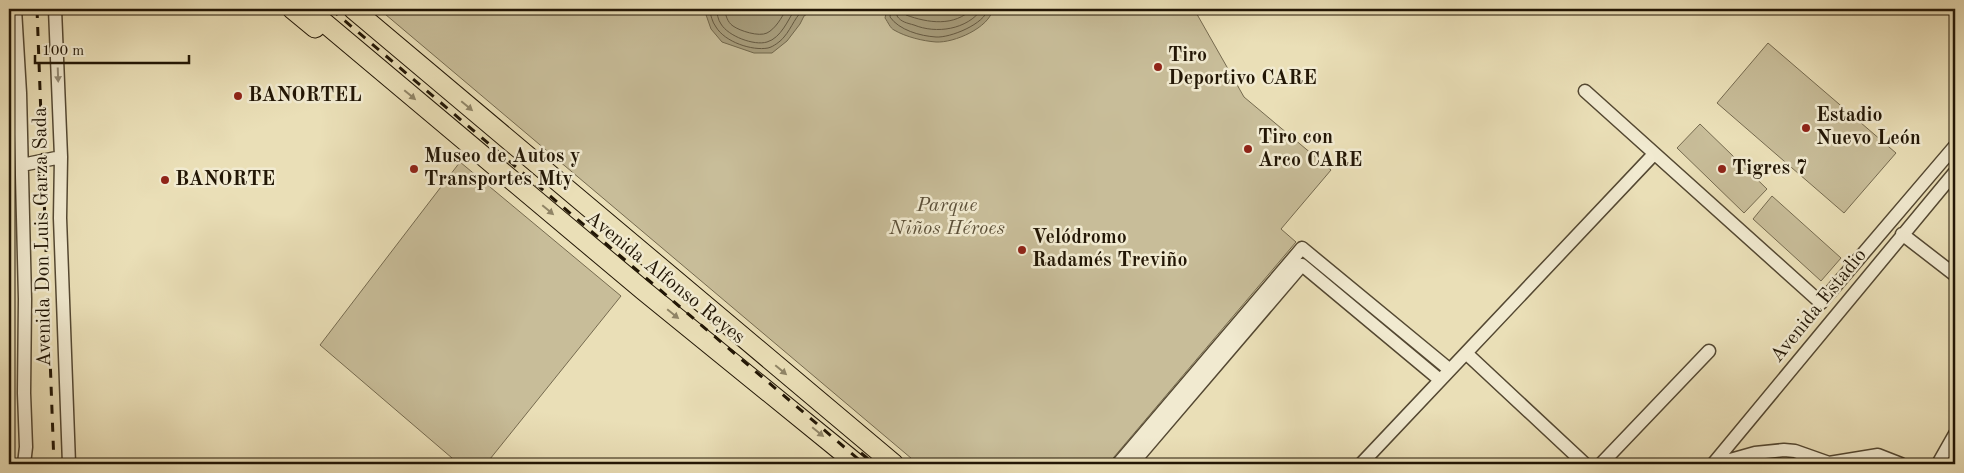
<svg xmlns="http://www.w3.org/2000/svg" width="1964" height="473" font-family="'Old Standard TT',serif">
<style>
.green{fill:#c8bd99;stroke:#756a4f}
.water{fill:#a69b7a;stroke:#71664b}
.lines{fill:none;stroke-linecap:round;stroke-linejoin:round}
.shore{stroke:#645840;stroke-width:1}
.minor-casing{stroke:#544832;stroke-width:15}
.highway-casing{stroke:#221605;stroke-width:21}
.minor{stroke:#f1ead0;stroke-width:12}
.highway{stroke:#eadfb7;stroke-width:19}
.rail{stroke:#221605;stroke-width:3;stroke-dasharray:9 9;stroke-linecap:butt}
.oneway{fill:#948b75}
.oneway2{fill:#908567}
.poi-dot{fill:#8f2418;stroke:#f1ead0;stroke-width:2}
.labels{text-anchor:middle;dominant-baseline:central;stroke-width:5;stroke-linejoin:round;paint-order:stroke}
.poi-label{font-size:20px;font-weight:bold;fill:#221605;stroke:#f1ead0;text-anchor:start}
.park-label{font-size:20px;font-style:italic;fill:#5c5039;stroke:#f1ead0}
.street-label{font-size:20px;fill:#221605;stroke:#f1ead0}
</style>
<rect width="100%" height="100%" fill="#eadfb7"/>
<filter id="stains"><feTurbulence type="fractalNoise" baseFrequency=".004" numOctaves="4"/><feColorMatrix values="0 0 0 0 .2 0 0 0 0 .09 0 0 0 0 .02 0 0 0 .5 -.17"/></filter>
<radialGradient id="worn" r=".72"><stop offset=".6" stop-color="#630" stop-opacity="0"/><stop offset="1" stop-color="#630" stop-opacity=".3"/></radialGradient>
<path class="green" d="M379,9h815l50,88 87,73 -50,59 15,13 -188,222h-190z
M1768,43l128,110 -52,60 -127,-110z
M1700,124l67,65 -23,24 -67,-65z
M460,162l161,134 -135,168h-27l-139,-119z
M1772,196l69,62 -20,23 -68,-62z"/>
<path class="water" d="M704,9h111l-11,7 -4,8 -13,17 -15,12h-18l-32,-11 -11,-13z
M887,9h106c-4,19 -39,34 -57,33 -13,-1 -30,-5 -42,-12 -4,-2 -6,-8 -9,-12z"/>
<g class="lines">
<path class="shore" d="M709,9c2,6 3,13 7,18 9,15 36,24 52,21 5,-1 13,-7 16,-11 8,-9 12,-23 21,-28
M716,9c1,4 2,11 5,15 7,12 33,22 46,18 14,-4 21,-22 28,-33
M724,9c2,6 3,13 9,17 7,5 26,11 34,7 8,-4 15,-15 19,-24
M891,9l-1,8c9,13 30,19 46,20 14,1 49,-13 52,-28
M898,9l-1,7c4,6 10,7 17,9 22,9 53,5 68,-16
M905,9l1,6c22,8 48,12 66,-6"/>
<defs>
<path id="minor" d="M15,9l5,84 5,206 -1,94 2,54 -2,17
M55,9l6,148 -1,61 9,246
M1585,91l236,212 134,-157
M22,165l39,-8
M1902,234l53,41
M1466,353l119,111
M1118,464l184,-216 148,122
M1132,464l170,-199 138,115
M1361,464l293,-310
M1601,464l108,-113
M1713,464l242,-292
M1716,464l39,-11 29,-3 11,1 34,12 49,-8 23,9
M1938,464l17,-30"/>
<path id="highway" d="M292,9l23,19
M308,9l336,282 213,173
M353,9l541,455"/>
</defs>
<use href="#minor" class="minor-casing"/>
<use href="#highway" class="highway-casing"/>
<use href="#minor" class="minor"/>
<use href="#highway" class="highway"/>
<path class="rail" d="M37,9l17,455
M331,9l533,455
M861,453l14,11"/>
</g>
<defs><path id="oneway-solid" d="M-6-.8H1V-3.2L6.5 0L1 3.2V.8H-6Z" transform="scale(1.25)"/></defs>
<use class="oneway" href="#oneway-solid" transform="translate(58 75) rotate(88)"/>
<g class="oneway2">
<use href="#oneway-solid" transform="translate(410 95) rotate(40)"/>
<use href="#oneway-solid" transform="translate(467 106) rotate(40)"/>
<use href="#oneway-solid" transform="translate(548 210) rotate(40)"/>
<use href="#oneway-solid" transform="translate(673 314) rotate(39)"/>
<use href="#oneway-solid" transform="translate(781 370) rotate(40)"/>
<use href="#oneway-solid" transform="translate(818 432) rotate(39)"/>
</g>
<g class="poi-dot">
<circle cx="1158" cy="67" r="5"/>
<circle cx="238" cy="96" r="5"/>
<circle cx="1806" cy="128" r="5"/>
<circle cx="1248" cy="149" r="5"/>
<circle cx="414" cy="169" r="5"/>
<circle cx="1722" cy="169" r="5"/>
<circle cx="165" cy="180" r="5"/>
<circle cx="1022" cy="250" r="5"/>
</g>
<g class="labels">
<g class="poi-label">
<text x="1168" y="56">Tiro<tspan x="1168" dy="23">Deportivo CARE</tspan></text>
<text x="248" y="96">BANORTEL</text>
<text x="1816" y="116">Estadio<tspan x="1816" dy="23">Nuevo León</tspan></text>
<text x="1258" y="138">Tiro con<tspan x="1258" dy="23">Arco CARE</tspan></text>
<text x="424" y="157">Museo de Autos y<tspan x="424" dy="23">Transportes Mty</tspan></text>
<text x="1732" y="169">Tigres 7</text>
<text x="175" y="180">BANORTE</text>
<text x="1032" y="238">Velódromo<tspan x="1032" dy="23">Radamés Treviño</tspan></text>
</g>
<g class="park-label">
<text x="947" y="206">Parque<tspan x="947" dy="23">Niños Héroes</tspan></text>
</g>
<g class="street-label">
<text transform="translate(43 237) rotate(-91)">Avenida Don Luis Garza Sada</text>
<text transform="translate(665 278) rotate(39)">Avenida Alfonso Reyes</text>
<text transform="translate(1819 306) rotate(-51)">Avenida Estadio</text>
</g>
</g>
<rect width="1964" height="473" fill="none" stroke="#eadfb7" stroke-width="30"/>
<rect x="10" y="10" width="1944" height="453" fill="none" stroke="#221605" stroke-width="2.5"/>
<rect x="15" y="15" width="1934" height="443" fill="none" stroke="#221605"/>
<path d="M35 55v8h154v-8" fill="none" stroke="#221605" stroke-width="2.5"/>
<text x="42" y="55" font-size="15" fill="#221605" stroke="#f1ead0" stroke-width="4" paint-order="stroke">100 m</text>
<rect width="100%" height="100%" filter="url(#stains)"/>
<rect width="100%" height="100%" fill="url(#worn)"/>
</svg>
